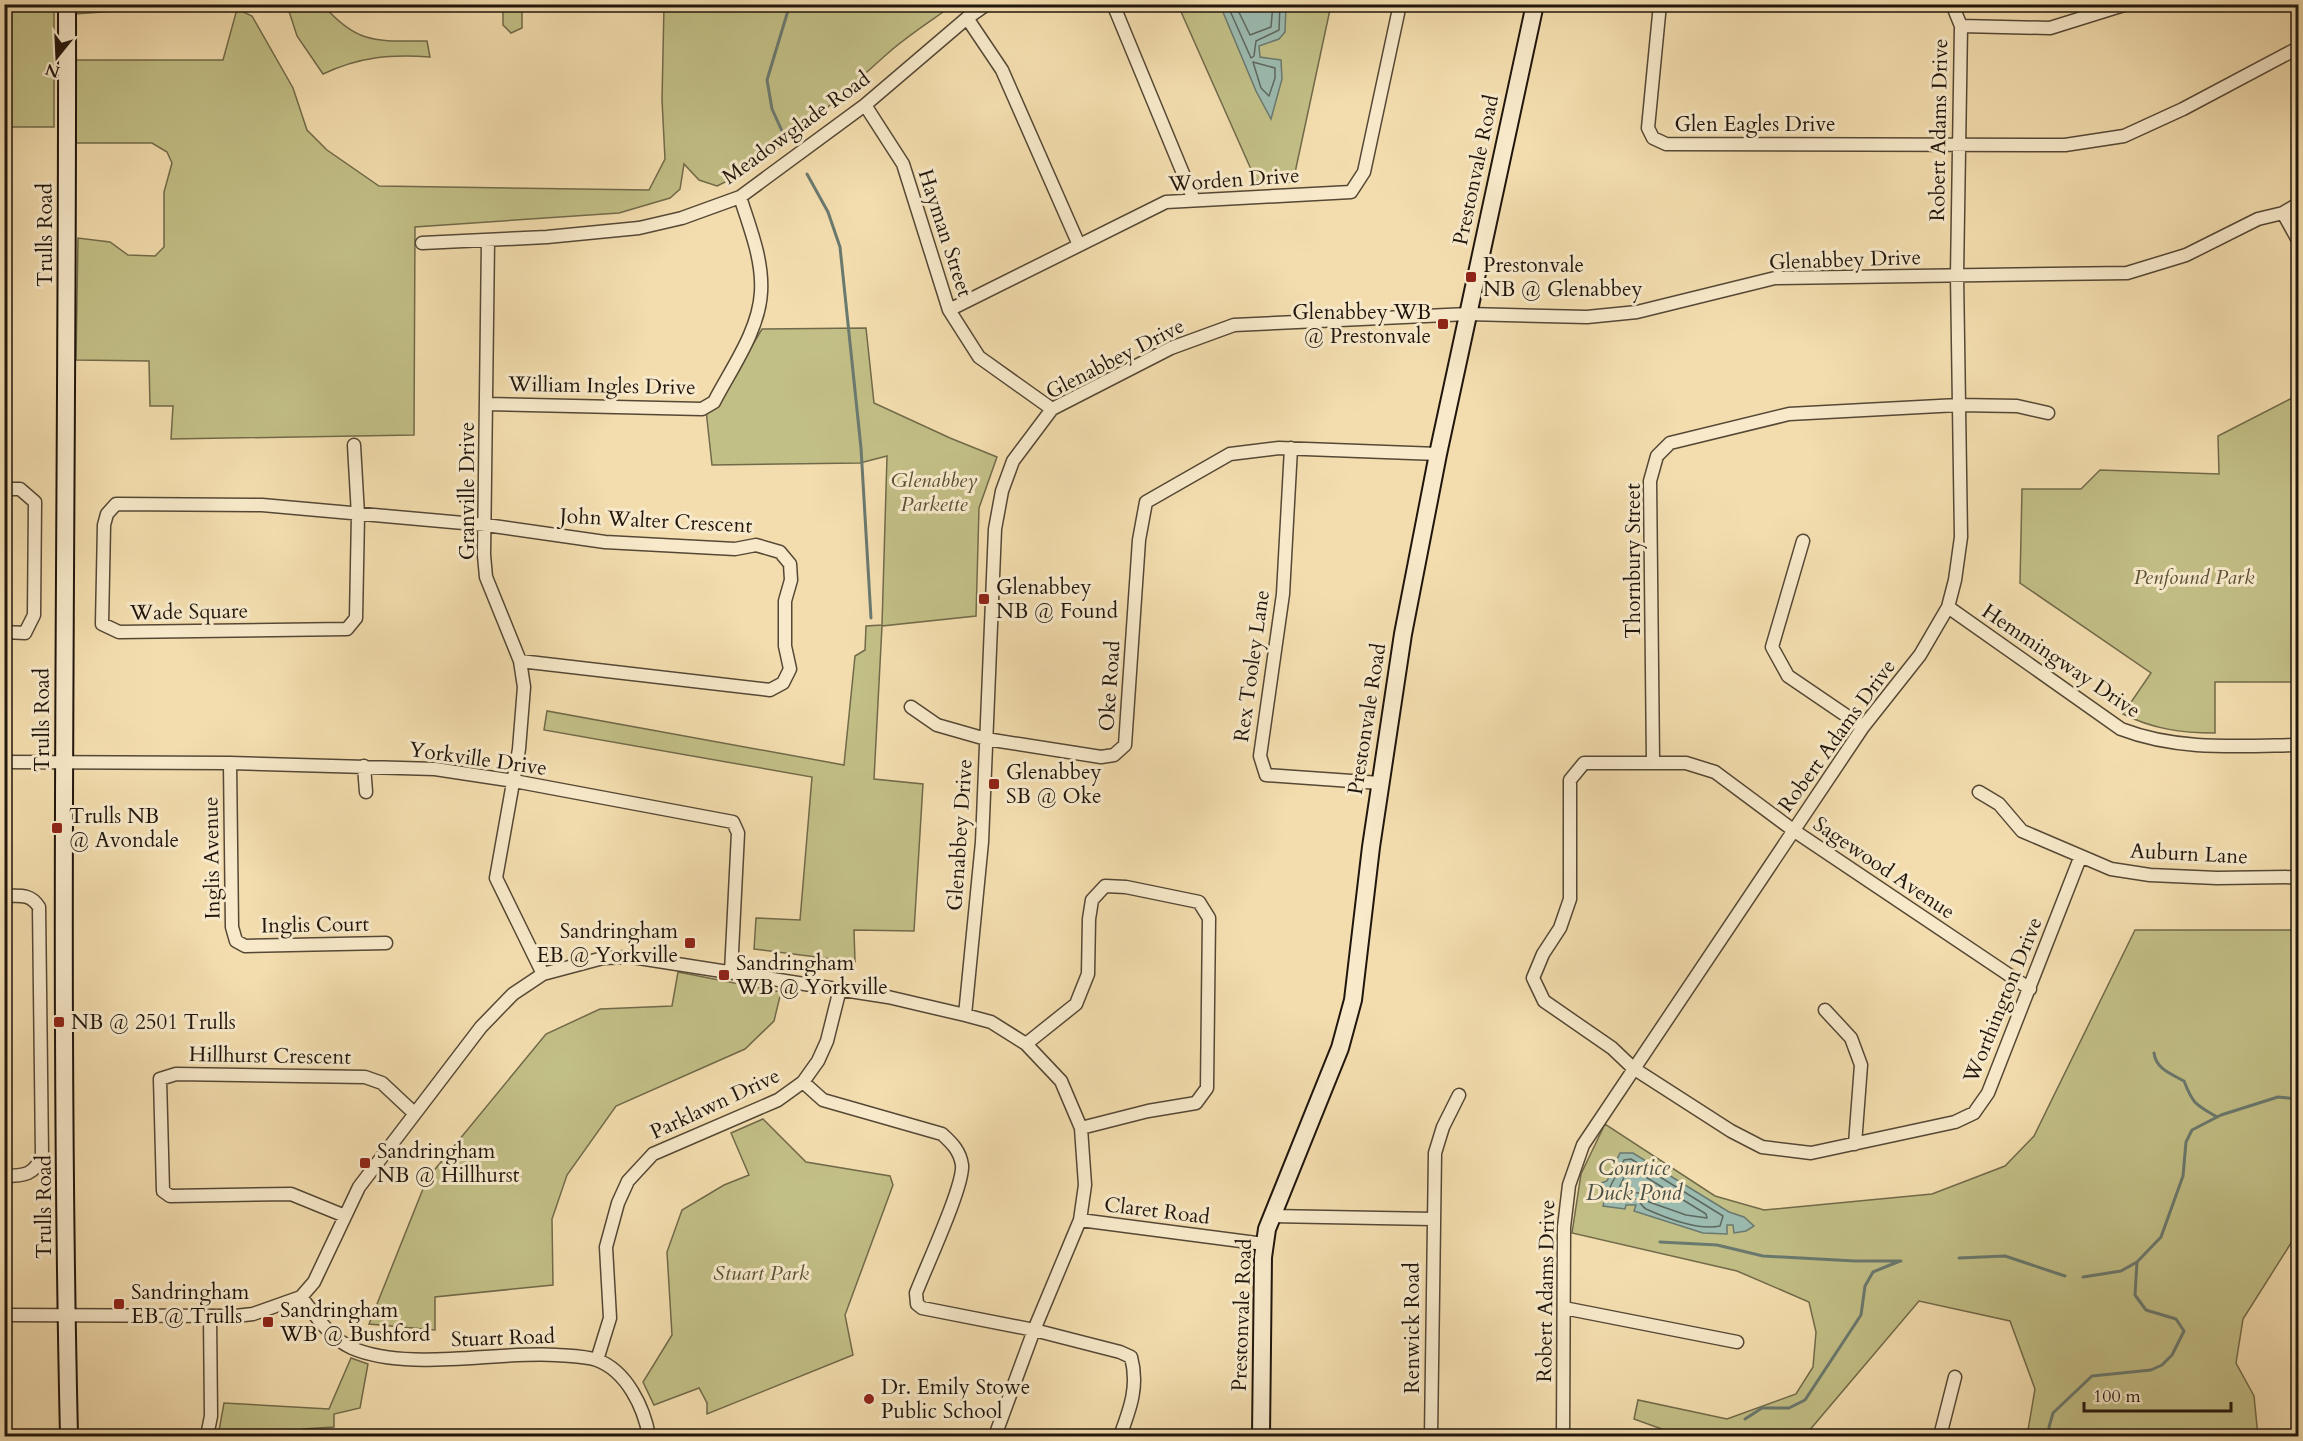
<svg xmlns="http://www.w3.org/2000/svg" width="2303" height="1441" font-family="Cardo,serif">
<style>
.green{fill:#c2bf86;stroke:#716a4a;stroke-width:1.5}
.water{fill:#9cbbb0;stroke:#6a796f;stroke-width:1.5}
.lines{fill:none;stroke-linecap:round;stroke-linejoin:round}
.shore{stroke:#5e685e;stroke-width:1.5}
.stream{stroke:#6a796f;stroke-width:3}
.street-casing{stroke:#554835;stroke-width:15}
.secondary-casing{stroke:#20160d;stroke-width:20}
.street{stroke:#f7e9ca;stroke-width:12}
.secondary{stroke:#f7e9ca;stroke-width:16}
.poi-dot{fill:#8f2418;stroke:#f7e9ca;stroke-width:2}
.labels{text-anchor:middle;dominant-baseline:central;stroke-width:6;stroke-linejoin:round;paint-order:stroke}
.street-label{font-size:21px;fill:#20160d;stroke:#f7e9ca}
.poi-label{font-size:21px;fill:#20160d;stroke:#f7e9ca;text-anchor:start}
.park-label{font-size:21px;font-style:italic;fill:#595137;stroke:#f7e9ca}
.water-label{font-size:22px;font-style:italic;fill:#4b5046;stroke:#f7e9ca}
</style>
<rect width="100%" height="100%" fill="#f3ddae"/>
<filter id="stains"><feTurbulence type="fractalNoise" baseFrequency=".00333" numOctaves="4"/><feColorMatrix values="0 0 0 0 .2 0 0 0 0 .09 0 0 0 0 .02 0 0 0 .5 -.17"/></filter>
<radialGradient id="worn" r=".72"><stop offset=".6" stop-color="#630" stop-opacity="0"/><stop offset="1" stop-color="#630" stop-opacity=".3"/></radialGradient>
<path class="green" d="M4,5h50v122h-49z
M76,5h43l10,5 -53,4z
M287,5h36c35,40 54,36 104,36l3,16c-40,-3 -71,0 -107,17l-26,-38z
M503,5h19v23l-11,5 -8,-8z
M664,5h289c-22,16 -46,31 -66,49 -51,45 -109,104 -170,132l-18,-6 -15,-16 -4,25 -10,9 -51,15 -204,14 -1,208 -243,4 2,-33h-23l-1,-45 -73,-1 2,-122 32,4 18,13 27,1 9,-9v-55l8,-29 -5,-11 -15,-9h-76v-83h147l14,-51 15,7 41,72 14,42 20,20 52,36 270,4 16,-31 -3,-59z
M1178,5h153l-38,177 -35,3z
M866,328l8,75 76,35 47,19 -18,51 -3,108 -94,10 -8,153 49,5 -9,147 -60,-1 1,32 -101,-13 2,-31 44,2 12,-143 -268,-47 3,-19 297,54 11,-109 10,-6 1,-24 16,-1 5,-169 -27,7 -148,2 -6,-55 22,-24 34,-57z
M2298,395v287h-83v51c-34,0 -62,-4 -92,-19l28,-41 -131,-90 2,-94h59l19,-19 119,4 -1,-38z
M2135,930h163v302l-55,87 -7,44 18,33 4,40h-231l8,-47 -25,-68 -91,-20 -111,131 -16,4h-111l-47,-17 4,-19 89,19 69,-25 17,-27 3,-35 -7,-30 -72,-31 -165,-38 9,-59 24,-50 110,72 49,14 168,-16 73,-28 29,-30z
M678,972l103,20 -7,29 -29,28 -129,57 -49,69 -15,44 1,66 -118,12v33l-66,-6 58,-145 119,-145 54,-25 72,-3z
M763,1119l43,43 84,14 3,9 -48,130 8,40 -146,59v-11l-8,-15 -45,17 -11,-23 29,-47 -5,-83 15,-42 42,-25 25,-10 -18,-42z
M351,1358l17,6 -8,44 -26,6v13l-31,2 -11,7h-74l6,-33 105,6z"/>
<path class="water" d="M1220,5h66l-1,27 -6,7 -20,7 1,11 21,3 1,19 -11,40 -15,-28z
M1620,1153h13l96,59 15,5 10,9 -8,5 -12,2 -1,-8h-6v9l-24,-1 -69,-22 2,-6h-10l-1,4 -22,-3 3,-11 -5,-12 6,-2z"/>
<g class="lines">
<path class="shore" d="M1227,4l24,54 3,-2 2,-15 23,-11 1,-26
M1235,4l15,31 21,-8 2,-23
M1253,62l22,6v10l-6,18 -8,-8z
M1631,1159l92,57 -3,10c-22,5 -54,-8 -74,-17 -5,-3 -5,-7 -10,-10l-23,2 -3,-14 14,-27z
M1631,1168l75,46 1,4 -21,-3 -37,-13 -10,-9 -19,-1 -1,-4 9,-19z"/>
<path class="stream" d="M782,131l-10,-22 -5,-29 23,-76
M807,174l21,38 12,35 21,201 10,170
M2154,1053c2,16 17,21 30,28 9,23 11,23 33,36
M1660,1242l57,3 46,11 92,5h46
M1959,1258l46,-2 60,20
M2083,1277l38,-6 16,-9
M1745,1419l17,-11h27l16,-8 56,-85 4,-29 8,-14 27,-11
M2051,1436l-2,-9 4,-14 39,-37 59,-6 11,-5 10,-10 12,-24 -8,-12 -30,-9 -11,-15 2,-33 24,-25 22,-61 3,-34 6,-12 29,-15 57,-18 20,2"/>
<defs>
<path id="street" d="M1113,4l81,196
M1660,4l-12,124 5,10 13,6 399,1 59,-9 59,-27 115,-61
M967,18l35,52 77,175
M1961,26l89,2 77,-24
M865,105l38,59 46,146 30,47 73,52
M2283,213l15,27
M488,240l-4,315 2,22 34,84 4,26 -5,62 -23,129 47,96
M422,243l125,-6 92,-9 43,-10 58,-21 125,-92 102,-87 20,-14
M949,310l217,-108 185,-10 13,-20 36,-168
M487,404l215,5 12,-7c17,-33 45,-71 47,-110 2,-32 -11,-64 -21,-95
M354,445l4,70 -2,103 -9,11 -228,3 -17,-8 2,-99 3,-11 9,-10 146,1 224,20 119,17 130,7 21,-4 24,7 10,12 1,16 -6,21v45l5,23 -7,14 -13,7 -250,-29
M1291,448l-8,146 -23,162 6,19 114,8
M4,489h16l15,13 -1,113 -9,18 -21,-1
M1803,541l-31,106 16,29 75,51
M1948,607l173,122c57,22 117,17 177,16
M911,707l26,18 49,14 115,18 13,-2 11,-10 14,-205 7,-38 84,-48 49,-6 159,6
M1653,761l-3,-280 7,-25 13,-13 119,-29 169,-9 59,1 31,7
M4,762l226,1 205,6 79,12 219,41 5,11 -7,139
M230,763l2,164 4,14 9,5 141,-3
M364,766l2,26
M1979,792l20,12 23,27 89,38 39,6 67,3 81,-1
M4,896c15,0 26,-3 35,11l3,248c-7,20 -18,21 -38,21
M2030,989l-237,-159 -78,-58 -29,-9h-102l-14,17v119l-10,29 -17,26 -10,24 11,23 68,47 21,20 98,63 31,16 49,6 144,-31 19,-9 14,-20 92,-235
M1825,1010l26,28 10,27 -6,79
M965,1015l17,-173 13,-313 7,-38 11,-30 39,-52 119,-61 63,-23 234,-11 119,3 50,-5 138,-34 352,-5 59,-18 72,-36 25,-6 15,-9
M1026,1044l50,-40 12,-30 1,-55 3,-19 13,-14 21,1 73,15 10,16 -2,170 -11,15 -48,8 -67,17
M803,1082l20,18 119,34c10,9 18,17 20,31 2,21 -37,104 -46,128l1,11 5,4 112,22 86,22 11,5c8,29 -1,52 -11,79
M345,1216l-54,-22 -121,2 -7,-5 -3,-112 16,-5 189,3 17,6 32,30
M1271,1216l162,3
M1080,1220l184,24
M301,1297c15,19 29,41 51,51 56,24 144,3 204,7 13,1 29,1 41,5 30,11 47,48 52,76
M1564,1308l173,34
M4,1315l231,1 18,-2 48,-17 13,-15 45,-95 122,-160 32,-33 30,-20 60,-16 29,-1 256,40 77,18 26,7 35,22 35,37 20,47 4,57 -5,35 -46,110 -39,106
M597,1360l13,-42 -4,-71 12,-44 10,-22 25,-27 125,-54 25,-18 15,-21 9,-20 13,-52
M207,1436l4,-20 -1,-100
M1431,1436l4,-283 8,-26 16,-32
M1563,1436l1,-209 5,-42 14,-40 280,-418 57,-72 28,-48 7,-27 6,-43 -4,-262 4,-249 -9,-22
M1940,1436l15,-59"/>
<path id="secondary" d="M67,4c1,478 -9,955 2,1432
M1261,1436l2,-179 4,-28 73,-181 13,-48 18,-153 32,-213 35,-180 97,-450"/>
</defs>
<use href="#street" class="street-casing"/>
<use href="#secondary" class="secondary-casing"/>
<use href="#street" class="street"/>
<use href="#secondary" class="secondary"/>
</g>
<g class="poi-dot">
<rect x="1465" y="271" width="12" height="12" rx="3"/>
<rect x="1437" y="318" width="12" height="12" rx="3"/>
<rect x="978" y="593" width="12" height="12" rx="3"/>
<rect x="988" y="778" width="12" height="12" rx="3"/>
<rect x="51" y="822" width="12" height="12" rx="3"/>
<rect x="684" y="937" width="12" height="12" rx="3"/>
<rect x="718" y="969" width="12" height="12" rx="3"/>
<rect x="53" y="1016" width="12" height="12" rx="3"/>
<rect x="359" y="1157" width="12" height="12" rx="3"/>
<rect x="113" y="1298" width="12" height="12" rx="3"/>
<rect x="262" y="1316" width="12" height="12" rx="3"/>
<circle cx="869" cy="1399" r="6"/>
</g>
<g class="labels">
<g class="street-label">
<text x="1755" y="124">Glen Eagles Drive</text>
<text transform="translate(796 128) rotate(-36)">Meadowglade Road</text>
<text transform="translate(1939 130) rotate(-89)">Robert Adams Drive</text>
<text transform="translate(1476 170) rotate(-78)">Prestonvale Road</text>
<text transform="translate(1234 180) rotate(-4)">Worden Drive</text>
<text transform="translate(945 233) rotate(72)">Hayman Street</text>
<text transform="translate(45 235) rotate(-90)">Trulls Road</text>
<text transform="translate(1845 260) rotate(-2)">Glenabbey Drive</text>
<text transform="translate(1115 359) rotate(-27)">Glenabbey Drive</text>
<text transform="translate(602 386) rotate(1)">William Ingles Drive</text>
<text transform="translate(467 491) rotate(-90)">Granville Drive</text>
<text transform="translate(656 521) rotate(3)">John Walter Crescent</text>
<text transform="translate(1633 561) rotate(-90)">Thornbury Street</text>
<text transform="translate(189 612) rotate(-1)">Wade Square</text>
<text transform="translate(2061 661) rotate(34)">Hemmingway Drive</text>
<text transform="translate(1252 666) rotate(-82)">Rex Tooley Lane</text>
<text transform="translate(1110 686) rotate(-86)">Oke Road</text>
<text transform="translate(1367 719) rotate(-81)">Prestonvale Road</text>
<text transform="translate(42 720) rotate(-90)">Trulls Road</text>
<text transform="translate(1837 736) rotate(-54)">Robert Adams Drive</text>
<text transform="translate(478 759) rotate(8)">Yorkville Drive</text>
<text transform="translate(960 835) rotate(-86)">Glenabbey Drive</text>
<text transform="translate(2189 854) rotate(3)">Auburn Lane</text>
<text transform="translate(212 858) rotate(-91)">Inglis Avenue</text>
<text transform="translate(1884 868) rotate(34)">Sagewood Avenue</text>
<text transform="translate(315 925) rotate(-1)">Inglis Court</text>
<text transform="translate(2003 1000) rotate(-68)">Worthington Drive</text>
<text transform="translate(270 1056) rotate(1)">Hillhurst Crescent</text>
<text transform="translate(715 1104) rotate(-25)">Parklawn Drive</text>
<text transform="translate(44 1207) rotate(-90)">Trulls Road</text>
<text transform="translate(1157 1211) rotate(7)">Claret Road</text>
<text transform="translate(1546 1291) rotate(-89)">Robert Adams Drive</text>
<text transform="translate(1242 1315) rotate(-88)">Prestonvale Road</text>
<text transform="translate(1412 1328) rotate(-90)">Renwick Road</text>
<text transform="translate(503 1338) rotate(-2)">Stuart Road</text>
</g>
<g class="poi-label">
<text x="1483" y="265">Prestonvale<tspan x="1483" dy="24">NB @ Glenabbey</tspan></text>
<text x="1431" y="312" text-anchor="end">Glenabbey WB<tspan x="1431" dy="24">@ Prestonvale</tspan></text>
<text x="996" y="587">Glenabbey<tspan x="996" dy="24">NB @ Found</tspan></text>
<text x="1006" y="772">Glenabbey<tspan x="1006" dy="24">SB @ Oke</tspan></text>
<text x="69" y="816">Trulls NB<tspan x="69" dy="24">@ Avondale</tspan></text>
<text x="678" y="931" text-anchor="end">Sandringham<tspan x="678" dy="24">EB @ Yorkville</tspan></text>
<text x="736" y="963">Sandringham<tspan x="736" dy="24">WB @ Yorkville</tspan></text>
<text x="71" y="1022">NB @ 2501 Trulls</text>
<text x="377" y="1151">Sandringham<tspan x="377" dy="24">NB @ Hillhurst</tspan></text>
<text x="131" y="1292">Sandringham<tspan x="131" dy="24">EB @ Trulls</tspan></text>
<text x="280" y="1310">Sandringham<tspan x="280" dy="24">WB @ Bushford</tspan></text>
<text x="881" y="1387">Dr. Emily Stowe<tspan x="881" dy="24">Public School</tspan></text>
</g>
<g class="park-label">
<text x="934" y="480">Glenabbey<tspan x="934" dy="24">Parkette</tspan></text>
<text x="2194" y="577">Penfound Park</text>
<text x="761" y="1273">Stuart Park</text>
</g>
<g class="water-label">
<text x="1634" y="1168">Courtice<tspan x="1634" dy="25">Duck Pond</tspan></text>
</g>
</g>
<rect width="2303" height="1441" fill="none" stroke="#f3ddae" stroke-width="24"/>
<rect x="6" y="6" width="2291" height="1429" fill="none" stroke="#20160d" stroke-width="3"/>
<rect x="12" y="12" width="2279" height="1417" fill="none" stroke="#20160d" stroke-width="1.5"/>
<g transform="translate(57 57) rotate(198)" stroke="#f7e9ca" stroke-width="4.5" paint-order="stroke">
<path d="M0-4.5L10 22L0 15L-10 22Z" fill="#20160d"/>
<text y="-9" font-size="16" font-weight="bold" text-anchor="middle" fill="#20160d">N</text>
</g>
<path d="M2084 1402v9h147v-9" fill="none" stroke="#20160d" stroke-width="3"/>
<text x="2093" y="1402" font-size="18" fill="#20160d" stroke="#f7e9ca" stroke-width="4.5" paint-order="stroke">100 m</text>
<rect width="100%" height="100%" filter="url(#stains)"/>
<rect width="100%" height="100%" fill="url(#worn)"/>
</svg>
